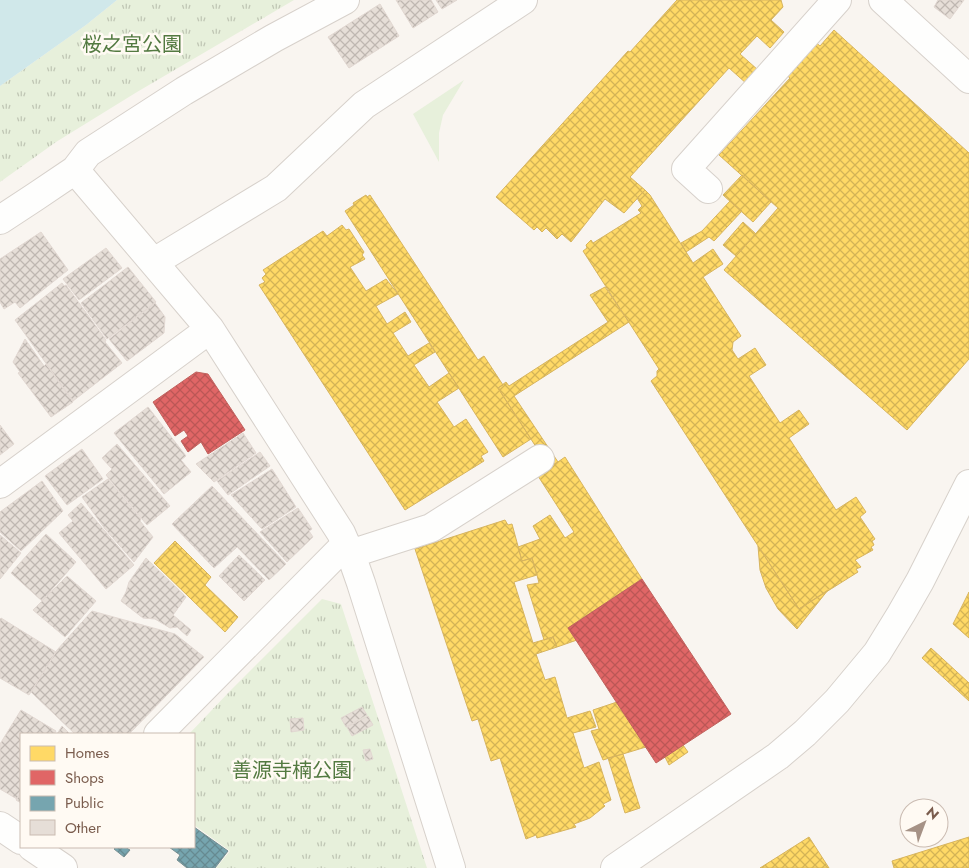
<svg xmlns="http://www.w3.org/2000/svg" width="969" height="868" font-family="Jost,'Noto Sans JP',sans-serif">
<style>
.grass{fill:url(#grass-tufts)}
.garden{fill:#e7f0db}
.water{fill:#d0e8ea}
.homes{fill:url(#homes-cross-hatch);stroke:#d7b45e}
.shops{fill:url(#shops-cross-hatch);stroke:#c1635e}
.public{fill:url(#public-cross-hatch);stroke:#778f92}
.building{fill:url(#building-cross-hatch);stroke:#e2d8d2}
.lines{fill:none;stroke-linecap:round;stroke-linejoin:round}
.minor-casing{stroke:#d7d1cb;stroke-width:30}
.minor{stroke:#fefefd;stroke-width:28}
.labels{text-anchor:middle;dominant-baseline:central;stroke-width:5;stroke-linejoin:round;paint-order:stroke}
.park-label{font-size:20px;fill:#537a41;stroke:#fffaf3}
</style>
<defs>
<pattern id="grass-tufts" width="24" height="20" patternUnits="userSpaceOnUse" patternTransform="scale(1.25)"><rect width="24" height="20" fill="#e7f0db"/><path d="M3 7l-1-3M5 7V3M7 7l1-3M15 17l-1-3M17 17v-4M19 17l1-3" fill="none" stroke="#c0c6b4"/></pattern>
<pattern id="homes-cross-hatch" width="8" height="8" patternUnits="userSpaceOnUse" patternTransform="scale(1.25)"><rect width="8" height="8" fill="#ffd966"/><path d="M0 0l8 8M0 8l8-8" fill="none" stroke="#d3b356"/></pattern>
<pattern id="shops-cross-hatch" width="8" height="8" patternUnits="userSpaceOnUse" patternTransform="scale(1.25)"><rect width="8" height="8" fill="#e06666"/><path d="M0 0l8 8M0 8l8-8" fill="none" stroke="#bb5756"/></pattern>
<pattern id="public-cross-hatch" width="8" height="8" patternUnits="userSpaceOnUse" patternTransform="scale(1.25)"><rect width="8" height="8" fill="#76a5af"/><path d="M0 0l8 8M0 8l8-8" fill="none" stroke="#668a91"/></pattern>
<pattern id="building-cross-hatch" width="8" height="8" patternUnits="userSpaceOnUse" patternTransform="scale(1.25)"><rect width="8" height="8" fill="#e6ded7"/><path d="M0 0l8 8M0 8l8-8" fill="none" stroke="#bfb7b1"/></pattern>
</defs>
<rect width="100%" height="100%" fill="#f9f5f0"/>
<path class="grass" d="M117,0h177l-157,92 -81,50 -56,40v-96l86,-61z
M322,599l19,5 86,264h-211l14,-17 -36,-26v-91h-5l41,-43z"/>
<path class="garden" d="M464,80l-21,35 -4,18v29l-26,-48z"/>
<path class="water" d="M0,0h117l-31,25 -86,61z"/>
<path class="homes" d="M677,0h104l2,7 -12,13 13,12 -14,16 -13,-12 -17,18 18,16 -11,14 -18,-16 -99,109 15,13 -21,23 -19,-14 -34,43 -9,-8 -5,5 -11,-11 -4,4 -5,-5 -3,3 -38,-33 132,-146 2,1z
M834,30l135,123v206l-62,71 -183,-160 54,-62 -59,-53 71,-77 -6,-5 29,-33 7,6z
M742,175l29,27 -18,20 -30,-27z
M645,190l5,5 43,68 20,-14 10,15 -20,13 38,59 -8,6 -1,8 6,9 17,-11 11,17 -17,11 31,47 19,-13 10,14 -20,14 47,72 20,-13 10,15 -6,5 15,22 -3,2 2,4 -3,2 2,3 -18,10 6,7 -5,2 2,3 -59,37 -148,-228 6,-5v-5l2,-2 -76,-118 4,-3 -1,-3 5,-5 2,3 48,-30 -3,-3 4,-4 -5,-8z
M366,195l1,2 3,-2 108,165 6,-4 19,29 -5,3 33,51 -28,18 -158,-246 9,-6 -1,-2z
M730,201l12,10 -28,30 -5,-4 -23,15 -5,-9 21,-12z
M743,222l13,12 -20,22 -13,-11z
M342,225l4,5 3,-1 15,23 -2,3 3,4 -15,8 16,24 20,-12 12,15 -22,12 11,18 18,-12 6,10 -18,11 15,23 21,-13 6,9 -21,13 15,22 20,-14 10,15 -22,14 17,25 12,-8 22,33 -7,4 3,5 -79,49 -146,-225 6,-3 -3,-4 4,-4 -3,-4 60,-39 4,5z
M605,287l24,35 -115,74 44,66 -9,5 -51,-79 8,-6 3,4 99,-64 -18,-27z
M565,457l77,122 -74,49 9,12 -20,7 -4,-10 -9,3 -17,-55 12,-2 -2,-8 -5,-17 -10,3 -4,-14 22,-8 -7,-13 17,-11 15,23 9,-6 -36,-56z
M505,520l3,5 4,-1 10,37 10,-3 5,17 -23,7 19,61 20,-6 4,10 -21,7 9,26 10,-3 12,41 23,-7 6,16 -23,6 11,35 15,-6 12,38 -8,4 2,2 -15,12 -16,6 2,3 -39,11 -1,-3 -10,4 -26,-81 -9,3 -13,-42 -6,2 -57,-172z
M175,541l36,36 -6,8 33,32 -13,15 -71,-69z
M758,546l41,63 29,-19 -31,39 -19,-20 -12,-21 -6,-18z
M969,592v46l-16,-14z
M931,648l38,35v18l-47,-43z
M617,702l29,45 -43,13 -12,-29 8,-2 -6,-19z
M683,745l5,7 -19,13 -4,-8z
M623,754l17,54 -15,5 -17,-55z
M809,837l20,31h-69z
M969,837v31h-75l-2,-7z"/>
<path class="shops" d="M196,372l12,2 37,56 -37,24 -7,-12 -13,10 -7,-11 7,-5 -4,-6 -9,6 -22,-34z
M642,579l89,135 -75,49 -88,-135z"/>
<path class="public" d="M194,827l34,24 -13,17h-28l-10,-8 3,-5 -11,-8h25z
M116,847h9l5,3 -6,7 -10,-8z"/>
<path class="building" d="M396,0h35l7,12 -25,16z
M436,0h21l-15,9z
M938,0h26l-14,19 -16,-12z
M380,4l19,32 -50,32 -21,-31z
M41,232l27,38 -48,38 -5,-6 -11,7 -4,-7v-43z
M106,248l16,20 -43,32 -16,-21z
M128,267l28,35 -49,37 -26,-36z
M62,283l2,3 2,-1 40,55 -1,2 17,21 -49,38 -58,-81z
M155,303l10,14 -1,16 -37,28 -18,-22z
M25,339l19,27 2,-2 27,38 -22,15 -33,-44 2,-1 -7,-10z
M148,407l38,49 -5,4 10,12 -27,22 -50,-61z
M0,425l14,19 -14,11z
M243,433l13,20 -42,29 -18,-18z
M117,444l53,62 -23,19 -41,-50 6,-6 -10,-11z
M82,449l21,30 -36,26 -22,-29z
M260,452l10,14 -42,29 -11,-14z
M272,469l24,38 -34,22 -31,-34z
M108,479l33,40 -1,2 13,16 -19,25 -29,-33 -23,-32z
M42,481l21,30 -42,40 -21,-19v-20z
M212,486l74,78 -17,16 -32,-33 -23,21 -42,-44z
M81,503l53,62 -28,24 -47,-56 14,-12 -5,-6z
M298,508l14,21 -3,2 4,6 -26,25 -27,-30z
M46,534l30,28 -34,39 -31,-28z
M0,535l21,18 -21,26z
M239,555l26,25 -21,21 -25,-25z
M146,558l40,39 -13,18 18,15 -4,6 -10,-9 -7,1 -15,-9 -12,-1 -22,-17 5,-9 3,-10z
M67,576l29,25 -31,36 -32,-27z
M92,611l83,23 29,23 -75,77h-54l-44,-42 26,-42z
M1,618l55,34 -27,43 -29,-17v-59z
M362,707l5,8 -21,12 -5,-9z
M21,710l35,21 -2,3h-33v58l-4,7 -17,-10v-45z
M368,716l5,9 -21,11 -5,-9z
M303,718l1,12 -13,2 -1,-13z
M62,726l8,8h-13z
M370,749l3,10 -7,2 -3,-11z
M21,792v11l-5,-3z"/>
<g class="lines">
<defs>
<path id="minor" d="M883,0l86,79
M75,170l135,159 131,204 13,30 7,20 90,285
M708,189l-22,-20 151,-169
M0,220l35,-23 40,-27 13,-17 96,-62 90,-53 71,-38
M154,262l122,-74 88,-83 159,-105
M0,484l210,-155
M350,554l81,-26 109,-69
M158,734l188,-190
M0,826l21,14
M32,847l31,21
M615,868l163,-112 27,-23 32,-32 40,-48 24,-39 19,-33 49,-97"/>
</defs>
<use href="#minor" class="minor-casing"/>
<use href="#minor" class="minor"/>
</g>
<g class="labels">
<g class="park-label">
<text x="132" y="44">桜之宮公園</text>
<text x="292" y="770">善源寺楠公園</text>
</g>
</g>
<rect x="20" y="733" width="175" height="115" fill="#fffaf3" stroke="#cabbb1"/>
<rect x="30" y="746" width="25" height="15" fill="#ffd966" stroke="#cabbb1"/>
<text x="65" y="758" font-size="15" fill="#7a5c4d">Homes</text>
<rect x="30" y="770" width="25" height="15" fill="#e06666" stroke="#cabbb1"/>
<text x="65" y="783" font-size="15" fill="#7a5c4d">Shops</text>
<rect x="30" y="796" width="25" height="15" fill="#76a5af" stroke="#cabbb1"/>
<text x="65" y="808" font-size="15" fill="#7a5c4d">Public</text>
<rect x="30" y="820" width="25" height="15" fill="#e6ded7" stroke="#cabbb1"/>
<text x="65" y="833" font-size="15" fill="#7a5c4d">Other</text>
<g transform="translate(924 823) rotate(42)"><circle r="24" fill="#fffaf3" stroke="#cabbb1"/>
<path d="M0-4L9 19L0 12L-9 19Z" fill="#a69286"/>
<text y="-8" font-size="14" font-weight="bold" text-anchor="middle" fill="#7a5c4d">N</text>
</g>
</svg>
